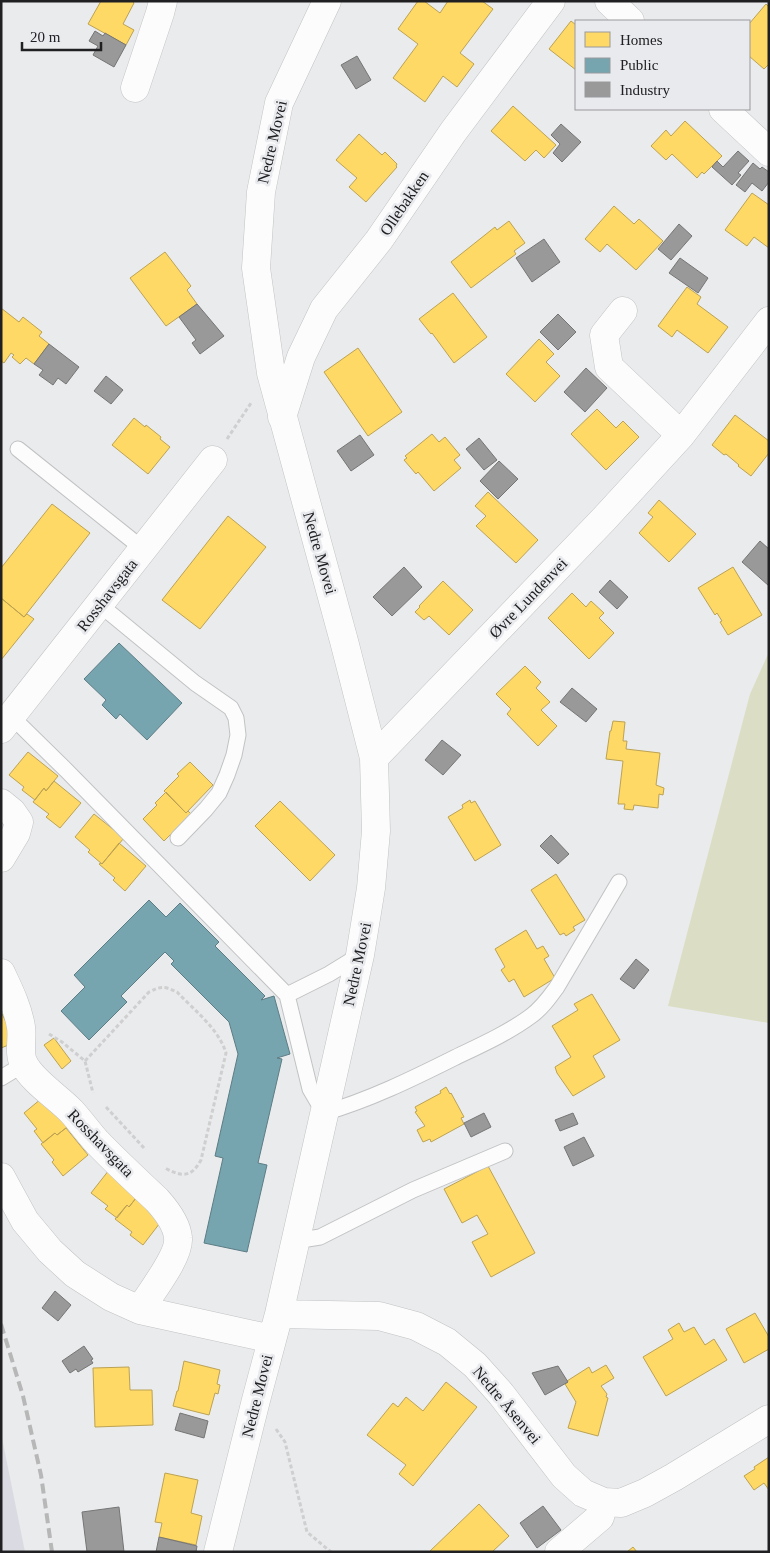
<svg xmlns="http://www.w3.org/2000/svg" width="770" height="1553" font-family="'Times New Roman',serif">
<style>
.built{fill:#dadbe2}
.green{fill:#dbdec4}
.homes{fill:#ffd966;stroke:#bca252}
.public{fill:#76a5af;stroke:#5c7d85}
.industry{fill:#999;stroke:#757575}
.lines{fill:none;stroke-linecap:round;stroke-linejoin:round}
.lane-casing{stroke:#c1c2c3;stroke-width:17}
.street-casing{stroke:#c1c2c3;stroke-width:29}
.path{stroke:#cfcfd0;stroke-width:3;stroke-dasharray:4 2.5;stroke-linecap:butt}
.lane{stroke:#fcfcfc;stroke-width:15}
.street{stroke:#fcfcfc;stroke-width:28}
.rail{stroke:#b7b7b8;stroke-width:4;stroke-dasharray:10 5;stroke-linecap:butt}
.labels{text-anchor:middle;dominant-baseline:central;stroke-width:5;stroke-linejoin:round;paint-order:stroke}
.street-label{font-size:16px;fill:#202022;stroke:#e9eaee}
</style>
<rect width="100%" height="100%" fill="#eaebed"/>
<path class="built" d="M1,1433l24,119h-24z"/>
<path class="green" d="M769,652v371l-101,-17 82,-312z"/>
<path class="homes" d="M101,1h31l2,2 -11,21 11,6 -8,15 -38,-21z
M418,1h6l16,12 8,-12h34l11,8 -33,44 14,11 -17,23 -14,-11 -18,26 -32,-24 25,-34 -20,-15z
M766,4l3,3v57l-5,5 -15,-13v-32z
M571,21l5,4v45l-27,-21z
M513,106l43,39 -12,13 -8,-8 -11,11 -34,-30z
M685,121l37,35 -18,18 -2,-2 -5,6 -25,-24 -6,6 -15,-14 15,-16 5,6z
M359,134l23,21 3,-3 12,12 -1,2 1,1 -31,35 -17,-15 8,-9 -21,-18z
M752,193l17,12v43l-15,-11 -7,9 -22,-16z
M614,206l20,18 5,-5 24,22 -27,29 -29,-26 -7,8 -15,-13z
M509,221l16,22 -11,8 2,3 -45,34 -20,-26 44,-35 2,3z
M165,252l26,34 -4,4 10,14 -31,22 -36,-48z
M687,287l14,10 -4,7 31,23 -20,26 -31,-23 -5,7 -14,-11z
M453,293l34,44 -33,26 -22,-30 -1,1 -12,-15z
M1,308l18,14 4,-5 19,15 -3,4 10,8 -15,20 -8,-6 -6,6 -8,-7 2,-2 -3,-2 -7,10 -3,-2z
M539,339l15,15 -8,8 14,14 -25,26 -29,-28z
M358,348l44,64 -34,24 -44,-64z
M597,409l19,19 7,-7 16,16 -33,33 -35,-36z
M735,415l34,26v12l-18,23 -13,-10 1,-1 -13,-11 -2,1 -12,-10z
M134,418l11,9 1,-2 15,12 -1,2 10,8 -22,27 -36,-29z
M432,434l7,8 6,-5 15,18 -6,5 7,8 -27,23 -16,-19 -2,2 -12,-14 3,-2 -2,-2z
M488,492l50,48 -22,23 -40,-37 10,-10 -11,-10z
M659,500l37,34 -27,28 -30,-29 14,-16 -5,-4z
M52,504l38,29 -66,84 -23,-19v-30z
M228,516l38,31 -66,82 -38,-29z
M733,567l29,48 -34,20 -8,-13 2,-1 -5,-8 -2,2 -17,-27z
M443,581l30,29 -24,25 -20,-19 -5,4 -9,-8 5,-5 -1,-1z
M572,593l14,14 5,-6 13,12 -5,5 15,15 -25,26 -41,-41z
M1,598l23,19 3,-3 7,5 -33,41z
M525,666l16,16 -5,6 14,14 -9,8 16,16 -19,20 -31,-32 4,-5 -15,-15z
M613,721l12,1 -2,19h4l-1,8 34,4 -4,32 8,3 -1,7 -4,-1 -1,14 -24,-3 -1,5 -9,-1 1,-5h-7l5,-43 -17,-2 4,-28h1z
M28,752l30,24 -12,15 -2,-3 -9,12 -13,-10 2,-3 -15,-12z
M190,762l23,23 -27,28 -22,-22 15,-15 -2,-2z
M54,781l27,22 -21,25 -14,-11 3,-3 -16,-12 11,-14 2,3z
M166,792l20,21 2,-2 3,3 -27,27 -21,-22 14,-14 -2,-2z
M470,800l1,3 4,-2 26,44 -26,16 -27,-44 15,-9 -1,-3z
M280,801l55,54 -25,26 -55,-55z
M94,814l30,24 -22,26 -14,-12 2,-2 -15,-13z
M119,843l27,23 -21,25 -12,-11 2,-2 -16,-14 2,-1 1,1z
M556,874l29,46 -12,7 2,3 -9,6 -2,-3 -4,2 -29,-45z
M526,930l11,19 6,-3 6,10 -5,3 11,19 -31,19 -10,-18 -5,3 -8,-12 4,-3 -10,-18z
M592,994l28,46 -27,16 12,21 -32,19 -16,-23 -2,-6 16,-10 -19,-31 26,-16 -4,-6z
M1,1012l15,30 -15,6z
M54,1038l17,23 -9,8 -18,-24z
M446,1087l4,7 1,-1 13,24 -3,1 3,6 -33,18 -1,-3 -7,3 -6,-12 8,-4 -10,-14 2,-1 -2,-4 26,-14 -1,-2z
M47,1094l24,30 -14,11 -2,-2 -12,10 -9,-12 3,-2 -13,-16z
M66,1128l22,27 -25,21 -11,-14 2,-2 -13,-16 14,-11 2,2z
M488,1166l47,87 -44,24 -19,-35 16,-8 -11,-19 -15,8 -18,-34z
M109,1170l31,23 -11,14 -2,-2 -10,13 -12,-9 3,-3 -17,-13z
M136,1198l27,21 -20,26 -13,-10 2,-3 -17,-13 12,-14 2,2z
M755,1313l14,24v12l-25,14 -18,-34z
M679,1323l5,9 10,-5 11,18 9,-6 13,21 -61,36 -23,-39 30,-18 -5,-9z
M184,1361l36,9 -3,14 3,1 -2,9 -3,-1 -6,22 -36,-9 4,-15h1z
M606,1365l8,13 -13,8 6,8 -1,3 2,1 -10,38 -30,-8 8,-26 -11,-18 3,-2 -1,-1 22,-14 3,6z
M129,1367l1,23h22l1,35 -58,2 -2,-59z
M446,1382l31,25 -64,79 -14,-12 7,-9 -39,-30 26,-32 5,4 8,-10 17,14z
M769,1457v33l-5,-7 -10,7 -10,-14 11,-7 -1,-2z
M165,1473l33,7 -7,33 11,3 -6,29 -37,-8 3,-14 -7,-1z
M479,1504l30,32 -17,16h-63z
M633,1547l4,5h-10z"/>
<path class="public" d="M119,643l63,60 -35,37 -27,-26 -4,5 -14,-14 4,-5 -22,-21z
M149,900l17,17 14,-14 39,39 -4,4 50,50 -4,4 13,-4 16,58 -13,4 5,1 -24,104 9,2 -20,87 -43,-9 19,-85 -8,-2 23,-102 -9,-32 -58,-58 3,-3 -9,-9 -44,44 6,6 -38,38 -28,-29 24,-24 -11,-12z"/>
<path class="industry" d="M95,31l8,5 2,-3 21,12 -12,22 -21,-12 5,-9 -9,-5z
M357,56l14,24 -15,9 -15,-24z
M561,124l20,18 -19,20 -9,-9 7,-9 -9,-9z
M738,151l11,10 -11,12 3,2 -9,10 -20,-18 5,-6 6,6z
M753,163l7,6 2,-2 7,5v10l-7,9 -10,-8 -7,9 -9,-7z
M679,224l13,12 -21,24 -13,-11z
M544,239l16,23 -28,20 -16,-24z
M680,258l28,20 -10,15 -29,-20z
M197,304l27,32 -24,18 -8,-11 4,-3 -17,-23z
M558,314l18,18 -18,18 -18,-18z
M49,344l30,23 -13,17 -8,-6 -5,7 -14,-10 4,-5 -9,-6z
M586,368l21,20 -22,24 -21,-20z
M106,376l17,14 -12,14 -17,-13z
M360,435l14,20 -23,16 -14,-20z
M479,438l18,22 -13,10 -18,-21z
M499,461l19,18 -20,20 -18,-18z
M760,541l9,8v37l-27,-24z
M404,567l18,20 -30,29 -19,-19z
M610,580l18,17 -11,12 -18,-17z
M572,688l25,21 -11,13 -26,-20z
M442,740l19,15 -18,20 -18,-15z
M551,835l18,19 -11,10 -18,-18z
M636,959l13,11 -15,19 -14,-10z
M484,1113l7,14 -20,10 -7,-14z
M573,1113l5,11 -18,7 -5,-11z
M584,1137l10,19 -21,10 -9,-19z
M55,1291l16,14 -13,16 -16,-13z
M84,1346l9,13 -2,1 2,3 -15,9 -2,-3 -6,4 -8,-12z
M558,1366l10,16 -23,13 -13,-22z
M180,1413l28,8 -4,17 -29,-8z
M543,1506l18,24 -24,18 -17,-25z
M119,1507l5,45h-37l-5,-40z
M159,1537l38,9 -1,6h-40z"/>
<g class="lines">
<defs>
<path id="lane" d="M18,449l125,100
M99,604l96,79 36,25 5,10 2,17 -4,20 -7,20 -8,18 -13,16 -28,29
M11,716l55,54 221,225 23,94 14,24c45,-13 88,-34 130,-55 27,-13 54,-25 77,-42 11,-8 18,-18 26,-29l62,-105
M287,995l42,-21 31,-19
M1,1078l23,-14
M295,1241l25,-4 93,-47 92,-39"/>
<path id="street" d="M609,1l21,20
M135,88l25,-75 3,-12
M723,109l46,43
M623,311l-19,24 5,32 72,68
M282,417l19,-60 23,-48 55,-69 74,-108 98,-131
M1,729l212,-269
M374,758l230,-239 77,-84 88,-114
M1,803l11,9 7,10 -3,11 -15,25
M1,973c8,17 17,35 20,54 2,12 -3,26 3,37 8,17 35,34 48,48 9,10 16,20 25,30 19,20 40,39 60,58 9,10 20,24 21,38 2,18 -28,55 -38,72
M1,1177l24,44 25,30 25,23 36,23 29,13 132,29
M279,1314l100,2 37,10 31,16 28,23 26,29 63,82 19,17 21,9 17,1 24,-10 29,-16 95,-58
M218,1552l38,-152 23,-86 81,-359 11,-67 5,-57 -2,-73 -30,-117 -73,-268 -15,-105 5,-76 18,-89 48,-102
M559,1552l41,-35 4,-15"/>
</defs>
<use href="#lane" class="lane-casing"/>
<use href="#street" class="street-casing"/>
<path class="path" d="M227,439l24,-36
M49,1034l13,8 23,19 8,32
M85,1061l64,-69c12,-6 15,-6 28,0 16,17 42,37 49,61l-25,107c-10,18 -19,17 -36,8
M106,1107l38,41
M276,1429l9,13 22,90 24,20"/>
<use href="#lane" class="lane"/>
<use href="#street" class="street"/>
<path class="rail" d="M1,1324l22,72 18,79 11,77"/>
</g>
<g class="labels">
<g class="street-label">
<text transform="translate(272 142) rotate(-77)">Nedre Movei</text>
<text transform="translate(404 203) rotate(-56)">Ollebakken</text>
<text transform="translate(320 553) rotate(74)">Nedre Movei</text>
<text transform="translate(107 595) rotate(-52)">Rosshavsgata</text>
<text transform="translate(528 598) rotate(-46)">Øvre Lundenvei</text>
<text transform="translate(357 964) rotate(-78)">Nedre Movei</text>
<text transform="translate(101 1143) rotate(46)">Rosshavsgata</text>
<text transform="translate(257 1396) rotate(-76)">Nedre Movei</text>
<text transform="translate(507 1405) rotate(50)">Nedre Åsenvei</text>
</g>
</g>
<rect width="770" height="1553" fill="none" stroke="#202022" stroke-width="5"/>
<rect x="575" y="20" width="175" height="90" fill="#e9eaee" stroke="#99999c"/>
<rect x="585" y="32" width="25" height="15" fill="#ffd966" stroke="#99999c"/>
<text x="620" y="45" font-size="15" fill="#202022">Homes</text>
<rect x="585" y="58" width="25" height="15" fill="#76a5af" stroke="#99999c"/>
<text x="620" y="70" font-size="15" fill="#202022">Public</text>
<rect x="585" y="82" width="25" height="15" fill="#999999" stroke="#99999c"/>
<text x="620" y="95" font-size="15" fill="#202022">Industry</text>
<path d="M22 42v8h79v-8" fill="none" stroke="#202022" stroke-width="2.5"/>
<text x="30" y="42" font-size="15" fill="#202022" stroke="#e9eaee" stroke-width="4" paint-order="stroke">20 m</text>
</svg>
